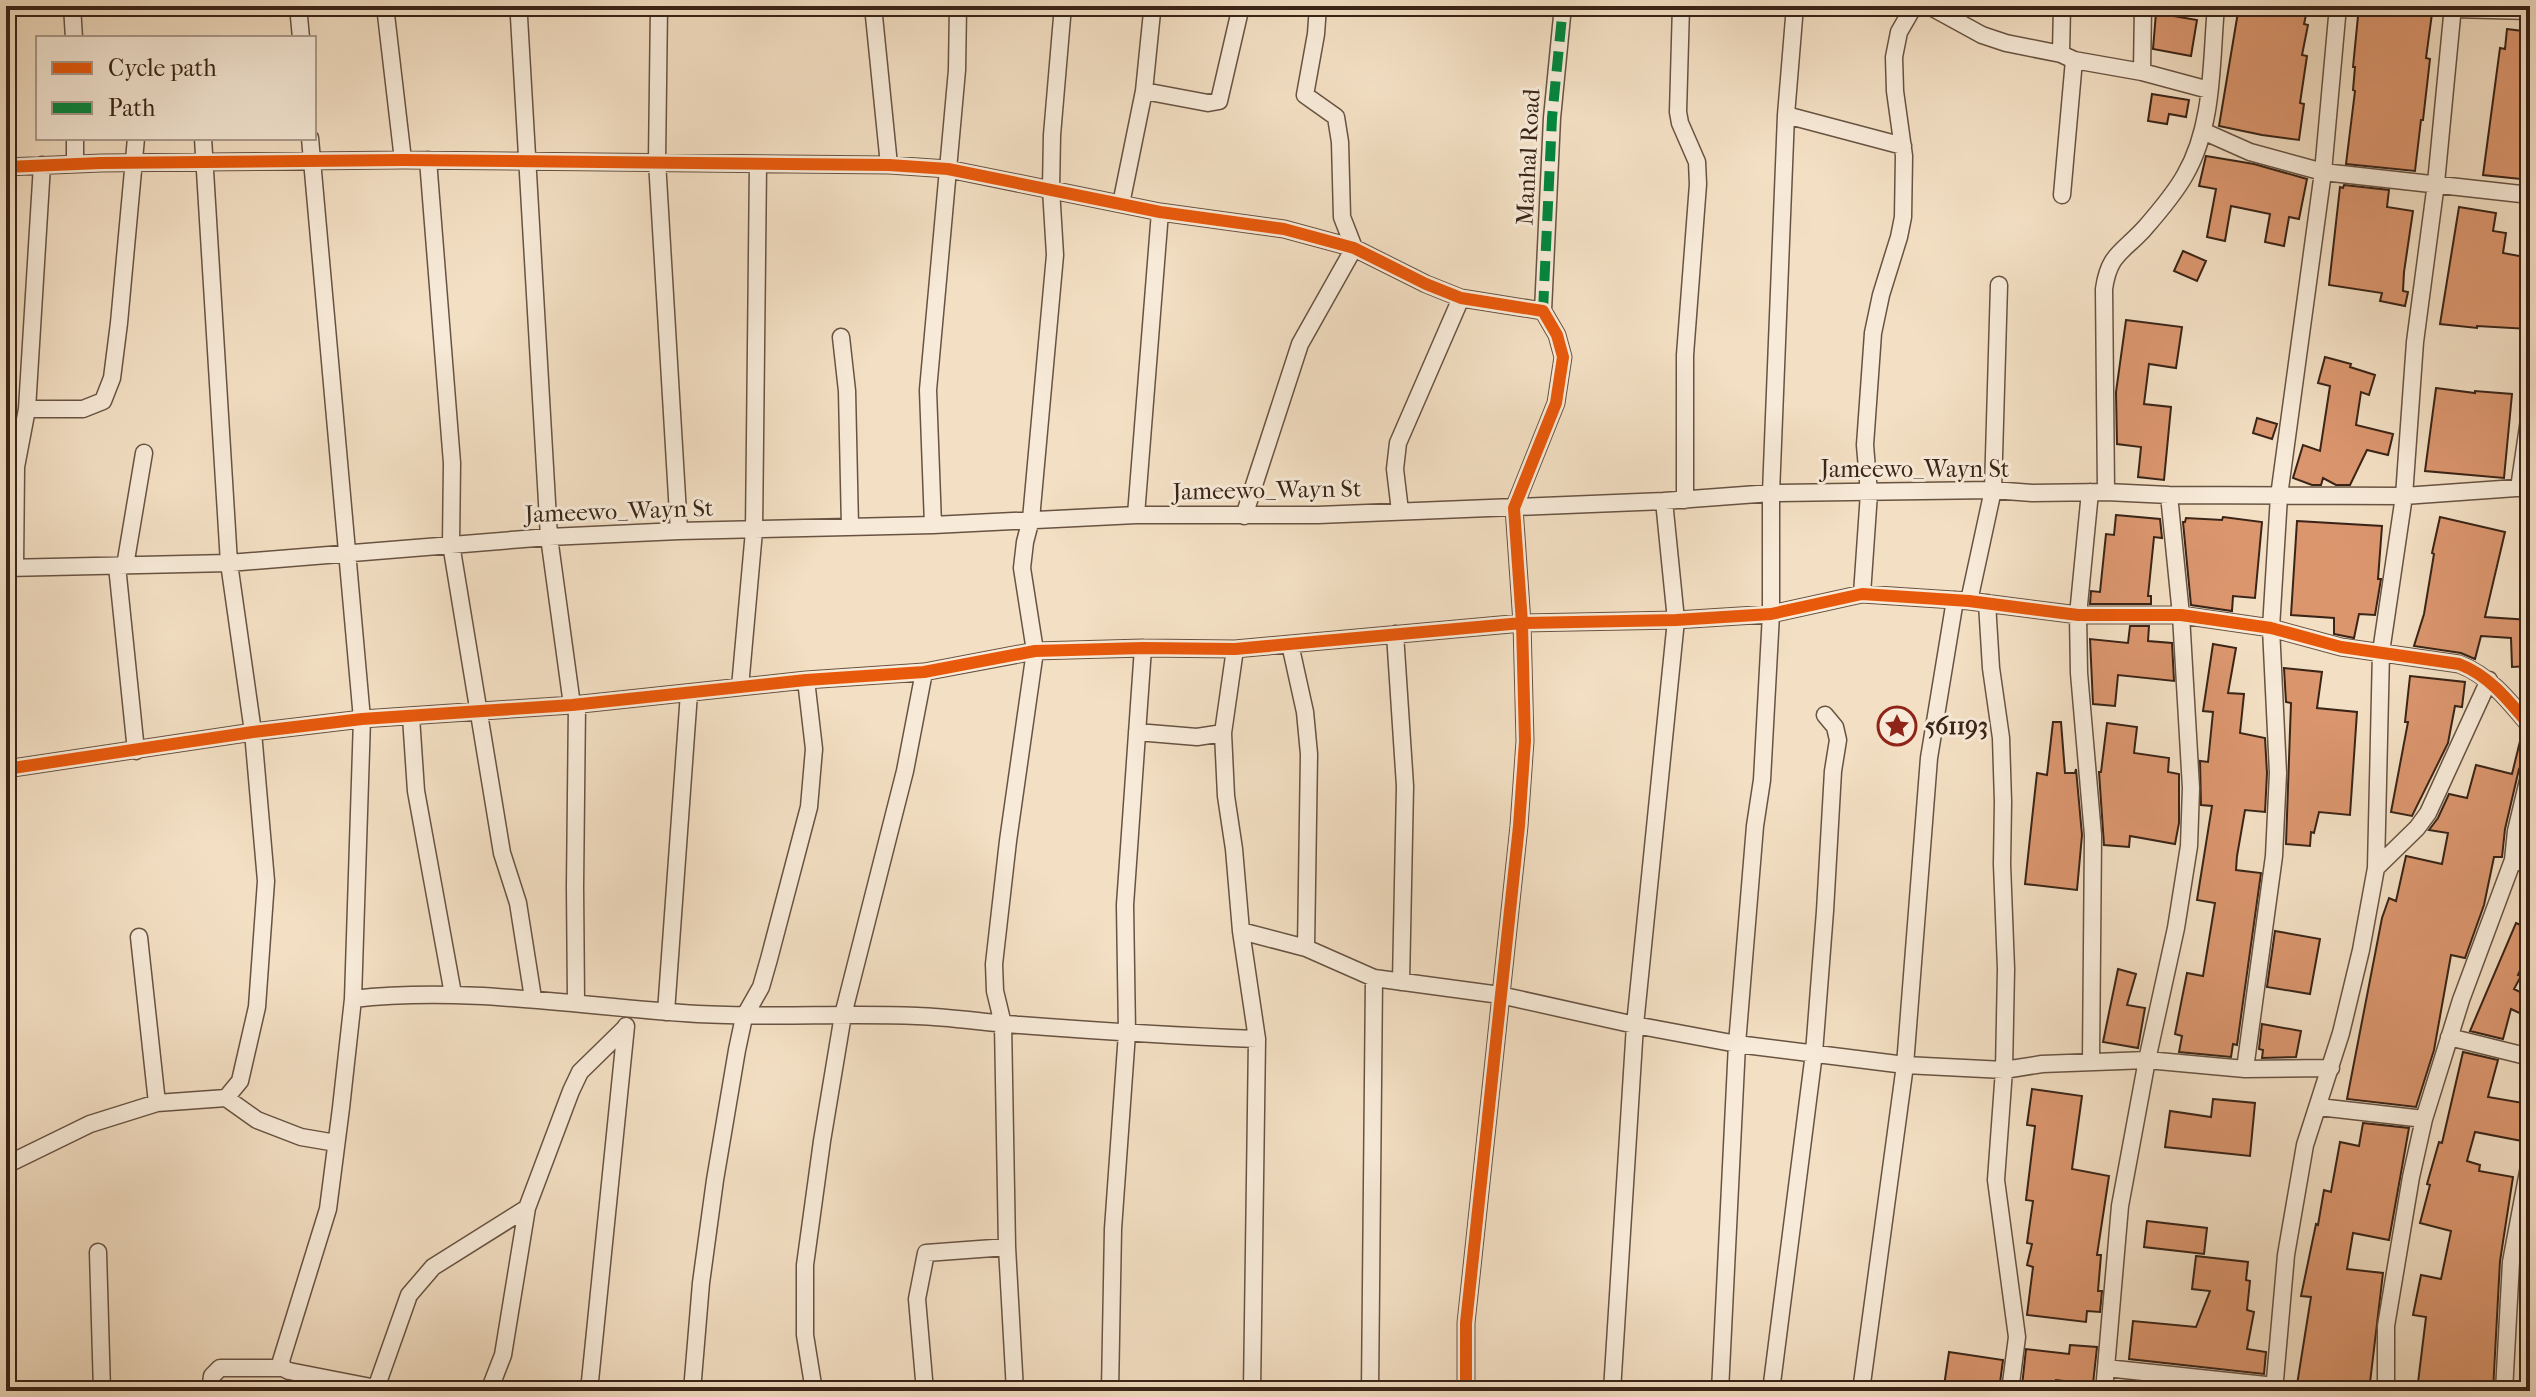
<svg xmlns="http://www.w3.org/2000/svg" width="2536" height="1397" font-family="'IM FELL French Canon',serif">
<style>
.building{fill:#db966e;stroke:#392417;stroke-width:2}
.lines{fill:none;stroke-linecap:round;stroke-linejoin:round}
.minor-casing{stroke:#685342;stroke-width:19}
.minor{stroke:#f7ead8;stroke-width:16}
.quiet{stroke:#00873e;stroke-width:10;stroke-dasharray:20 10;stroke-linecap:butt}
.cycleway-casing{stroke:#f7ead8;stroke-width:17}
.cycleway{stroke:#e8590c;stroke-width:12}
.labels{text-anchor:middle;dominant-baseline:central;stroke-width:6;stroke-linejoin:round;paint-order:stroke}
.street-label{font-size:24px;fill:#392417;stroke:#f7ead8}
.poi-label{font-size:24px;font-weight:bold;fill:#392417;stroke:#f7ead8;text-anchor:start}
</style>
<rect width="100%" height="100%" fill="#f3dfc3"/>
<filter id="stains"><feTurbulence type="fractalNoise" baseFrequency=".0025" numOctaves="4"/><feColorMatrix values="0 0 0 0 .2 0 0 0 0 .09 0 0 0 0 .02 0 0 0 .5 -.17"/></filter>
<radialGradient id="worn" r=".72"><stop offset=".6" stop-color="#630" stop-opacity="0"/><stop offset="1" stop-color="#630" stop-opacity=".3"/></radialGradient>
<path class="building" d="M2239,6h69l-4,18 4,1 -6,30 5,1 -7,47 4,1 -5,36 -37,-5 -43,-9z
M2359,6h74l-7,52 4,1 -7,61h-2l-6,51 -69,-7 9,-73 -2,-1 2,-23h-2z
M2156,13l41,7 -6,36 -38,-7z
M2507,29l23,3v148l-47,-5 17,-127 5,1z
M2152,94l37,6 -3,17 -17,-3 -2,10 -19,-3z
M2206,156l48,8 53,15 -8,40 -10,-2 -5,29 -19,-4 5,-28 -39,-8 -6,35 -18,-4 9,-48 -17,-3z
M2344,185l45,5 -2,17 26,4 -9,61 -1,19 5,1 -3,14 -25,-5 2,-8 -53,-8 11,-98 3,1z
M2459,207l37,6 -3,18 13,2 -3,20 27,5 -1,71 -52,-3v2l-37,-4z
M2183,251l23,10 -9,20 -23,-10z
M2126,320l56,7 -6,41 -27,-4 -5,40 27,3 -7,73 -26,-3 3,-30 -24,-3 -1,-52z
M2325,357l26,7 -1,3 25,8 -6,20 -8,-3 -5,33 37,9 -5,21 -21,-5 -17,35h-14l-13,-7 -2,7h-9l-19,-7 10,-33 17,6 10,-65 -12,-3z
M2436,388l39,5v-2l37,3 -8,84 -79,-7z
M2257,418l20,6 -5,15 -19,-6z
M2116,515l44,4 2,19 -8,-1 -6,59h3v8h-61l1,-13 9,1 6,-58 8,1z
M2223,517l39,5 -7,76 -22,-2 -1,15 -41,-6 -8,-83h2l1,-4 36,2z
M2440,517l65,15 -20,85 45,3v46l-18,1 -1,-29 -30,-2 -6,23 -14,-6 -47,-7 10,-32 10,-60 -2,-1z
M2297,521l85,5 -4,53h3l-6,36 -16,-1 -5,24 -20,-4v-16l-43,-3z
M2130,626h19l-1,15 24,2 2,38 -56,-6 -3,31 -22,-2 -3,-65 38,4z
M2213,644l23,4 -8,45 16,1 -4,39 25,5 2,35 -2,39 -20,-2 -8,46 -1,14 25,3 -24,172 -4,-1 -2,13 -52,-5 3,-16 -7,-2 12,-61 16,3 12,-73 -18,-3 15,-94 -11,-1 -1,-44 8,1 5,-50 -10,-1z
M2284,668l38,4 -5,36 40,4 -7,103 -31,-3 -5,21 -3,-1 -1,14 -24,-2 5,-141 -5,-1z
M2410,676l55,6 -3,25 -7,-1 -7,37 -36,73 -21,-4 17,-90h-3z
M2053,722h8l4,51h10l1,-4 6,66 -5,55 -52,-6 12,-111 10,2z
M2107,723l30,4 -3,26 35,5 -1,14 11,2v49l-4,21 -45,-8 -1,11 -25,-2 -5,-73h2z
M2522,733l8,4v24l-7,3 -4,5 -14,60 -3,28h-8l-10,48 -19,53 -14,-3 -17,95 -18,57 -69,-8 35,-181 7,-20 7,3 10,-45 36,8 6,-31 -19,-3 9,-12 11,-24 18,4 9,-33 36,9z
M2516,923l14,6v6l-10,25 4,2 -6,13 3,1 -7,13 16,8v21l-19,-9 -8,30 -33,-8z
M2275,931l45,8 -10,55 -43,-7z
M2118,969l18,5 -9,31 18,3 -7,40 -35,-6z
M2262,1024l39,7 -5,26 -34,1 1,-8 -4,-1z
M2463,1052l35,8 -10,37 41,7 -7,37 -47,-9 -8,29 13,4 -1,6 34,6 -13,84 -7,130h-76l9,-74 -13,-2 8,-40 20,4 10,-48 -31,-8 10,-38 -3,-1 12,-42 3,1z
M2032,1089l50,7 -10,73 37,7 -12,79h4l-3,36h4l-2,21 -13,-1 -1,11 -59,-7 6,-48 -6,-2 5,-21 -5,-1 6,-42 -7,-1 9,-74 -8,-1z
M2213,1099l42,4 -5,53 -85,-9 5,-36 41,6z
M2363,1123l46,5 -20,112 -36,-7 -6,36 36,4 -14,118h-73l15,-94 -10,-1 15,-72 2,1 6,-35 7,2 9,-50 19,4z
M2147,1221l60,7 -3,26 -60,-7z
M2196,1256l52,6 -2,18 4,1 -3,29 7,2 -7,37 19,3 -2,22 -135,-15 4,-38 63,6 14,-36 -18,-2z
M2070,1345l27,2 -4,37 -37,-4 -1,9 -33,-3 4,-37 43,5z
M1949,1352l54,8 -3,23h-6l-2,8 -48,-5z
M2127,1381l91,10h-93z"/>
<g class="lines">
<defs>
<path id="minor" d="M72,6l2,32
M298,6l3,32
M385,6l18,154
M659,6l-2,155 22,370
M873,6l16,159
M1148,6l4,6 -8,79 64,12 11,-2 22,-95
M1681,6l-3,106 2,11 17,39 1,22 -13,171v145
M1929,6l53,29 24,8 55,11 13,6 68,12 67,18
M2453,9l77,2
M519,17l30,520 23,168
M2061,54l1,-48
M2142,72l1,-66
M1786,115l117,31
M2205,132l45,20 73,20 207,23
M428,160l24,303 -1,81 51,309 16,50 15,95
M75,164v-26
M6,167l95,-4 302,-3 486,5 59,4 212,43 124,17 70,19 72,36 35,14 82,13 14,24 6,22 -7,46 -42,105 8,115 3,118 -6,85 -53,497v68
M2062,195l12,-135
M1121,204l23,-113
M1543,311l9,-193 11,-112
M841,337l6,54 3,136
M27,409h56l20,-8 9,-23 7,-55 17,-185
M2519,488l11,-75
M2090,492l-12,123 1,58 14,162 -2,226
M2106,492l-2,-203c5,-35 18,-36 40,-60 14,-16 31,-36 41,-54 29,-50 26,-113 31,-169
M1400,511l-5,-42 3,-26 63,-145
M1136,515l24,-303
M1244,516l56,-172 54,-96 -12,-31 -2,-75 -4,-25 -31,-22 11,-61 2,-28
M933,525l-5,-135 29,-320 1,-63
M117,566l19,185
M125,566l19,-113
M6,568l223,-5 320,-26 130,-6 254,-6 203,-10h182l346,-14 107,-8 222,-3 39,3 74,-1 63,3 235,1 126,-9
M15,568l1,-101 11,-58 15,-244
M1862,594l7,-101 -4,-48 8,-112 8,-38 18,-58 4,-20 1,-61 -9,-65 -1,-34 5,-25 15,-26
M1969,601l24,-111 6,-205
M1987,603l4,65 10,70 2,64 -1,62 4,105 -2,101 -8,110 21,157 -7,54
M1395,634l10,152 -4,196
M1290,644l15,68 4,42 -3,194
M1235,649l-12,84 3,63 8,53 7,82 16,108 -5,352
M740,687l14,-156 4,-367
M411,717l5,74 37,203
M1137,732l60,5 26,-4
M6,769l247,-37 109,-13 210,-14 234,-25 118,-8 111,-21 108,-3 92,1 287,-26 154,-3 95,-6 91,-20 107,7 109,14h103l90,13 70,19 118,17c31,12 50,37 71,62
M2513,860l17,5
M2376,868l41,-40 11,-15 61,-133
M1241,931l65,17 68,30 126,17 135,30 102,19 168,21 99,5 38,-6 105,-4 98,9 86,-1
M139,937l18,166
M353,999c116,-13 230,8 345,15 73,4 146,-1 219,2 35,1 69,7 103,9 79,6 158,11 237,14
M576,1002l-1,-115 2,-183
M666,1012l23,-319
M2449,1037l81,20
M2245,1069l29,-213 4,-83 -7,-145 8,-132 44,-324 15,-166
M226,1098l31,22 44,17 35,6
M2319,1107l105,12
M6,1165l84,-41 67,-21 69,-5 14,-17 17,-74 9,-126 -13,-149 -24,-169 -26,-425
M98,1252l4,139
M283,1368l-2,-7 47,-152 13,-101 12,-109 9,-280 -52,-581
M2106,1368l169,18
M210,1391l2,-15 8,-8h63l6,3 87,17
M375,1391l34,-96 24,-28 94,-59
M489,1391l14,-36 24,-147 44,-117 9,-19 46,-45
M589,1391l37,-365
M692,1391l9,-108 14,-103 22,-130 7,-33 17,-30 8,-28 40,-152 5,-58 -8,-69
M814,1391l-9,-56v-70l17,-124 21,-126 62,-244 19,-99
M925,1391l-8,-92 9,-46 81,-6
M1015,1391l-8,-144 -4,-223 -8,-33 -1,-27 14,-123 27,-190 -13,-83 3,-26 6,-23 24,-264 -4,-66 1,-54 11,-129
M1110,1391l3,-162 14,-196 -2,-128 18,-257
M1370,1391l4,-413
M1612,1391l23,-366 41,-405 -12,-119
M1720,1391l17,-347 18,-218 7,-46 9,-166v-121l15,-378 9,-109
M1771,1391l43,-338 11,-142 8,-140 5,-31 -3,-13 -10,-12
M1861,1391l44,-326 24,-307 26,-158
M2104,1391l16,-185 27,-146 29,-132 13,-82 2,-58 -10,-173 -12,-120
M2274,1391l12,-136 19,-110 36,-112 20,-83 15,-82 5,-216 23,-156 11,-154 21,-159 17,-177
M2386,1391v-65l25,-149 13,-58 37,-119 52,-140 3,-29 14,-59
M2504,1391l7,-129 19,-101"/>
</defs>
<use href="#minor" class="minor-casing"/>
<use href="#minor" class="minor"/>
<path class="quiet" d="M1543,311l9,-193 11,-112"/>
<defs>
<path id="cycleway" d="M6,167l95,-4 302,-3 486,5 59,4 212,43 124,17 70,19 72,36 35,14 82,13 14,24 6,22 -7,46 -42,105 8,115 3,118 -6,85 -53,497v68
M6,769l247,-37 109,-13 210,-14 234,-25 118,-8 111,-21 108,-3 92,1 287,-26 154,-3 95,-6 91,-20 107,7 109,14h103l90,13 70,19 118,17c31,12 50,37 71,62"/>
</defs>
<use href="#cycleway" class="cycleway-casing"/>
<use href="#cycleway" class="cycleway"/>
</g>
<defs>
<symbol id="sight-ring" viewBox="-11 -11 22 22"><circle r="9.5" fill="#f7ead8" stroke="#8f2418" stroke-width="1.5"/><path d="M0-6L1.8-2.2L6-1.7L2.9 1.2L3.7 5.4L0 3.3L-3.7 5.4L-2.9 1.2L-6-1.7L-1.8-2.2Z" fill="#8f2418"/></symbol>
</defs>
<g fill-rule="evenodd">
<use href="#sight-ring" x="1875" y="704" width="44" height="44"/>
</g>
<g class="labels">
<g class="street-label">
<text transform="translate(1528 157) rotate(-87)">Manhal Road</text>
<text x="1915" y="469">Jameewo_Wayn St</text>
<text transform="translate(1267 490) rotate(-1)">Jameewo_Wayn St</text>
<text transform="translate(619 511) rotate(-2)">Jameewo_Wayn St</text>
</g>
<g class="poi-label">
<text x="1925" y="726">561193</text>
</g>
</g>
<rect width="2536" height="1397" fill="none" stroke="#f3dfc3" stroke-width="32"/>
<rect x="8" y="8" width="2520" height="1381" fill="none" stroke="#392417" stroke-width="4"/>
<rect x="16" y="16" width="2504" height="1365" fill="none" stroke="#392417" stroke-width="2"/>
<rect x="36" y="36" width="280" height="104" fill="#f7ead8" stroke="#ab9b8b" stroke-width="2"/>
<rect x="52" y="62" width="40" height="12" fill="#e8590c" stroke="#ab9b8b" stroke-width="2"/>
<text x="108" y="76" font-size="24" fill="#392417">Cycle path</text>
<rect x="52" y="102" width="40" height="12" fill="#00873e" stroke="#ab9b8b" stroke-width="2"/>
<text x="108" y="116" font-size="24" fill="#392417">Path</text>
<rect width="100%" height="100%" filter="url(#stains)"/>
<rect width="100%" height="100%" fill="url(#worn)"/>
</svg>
